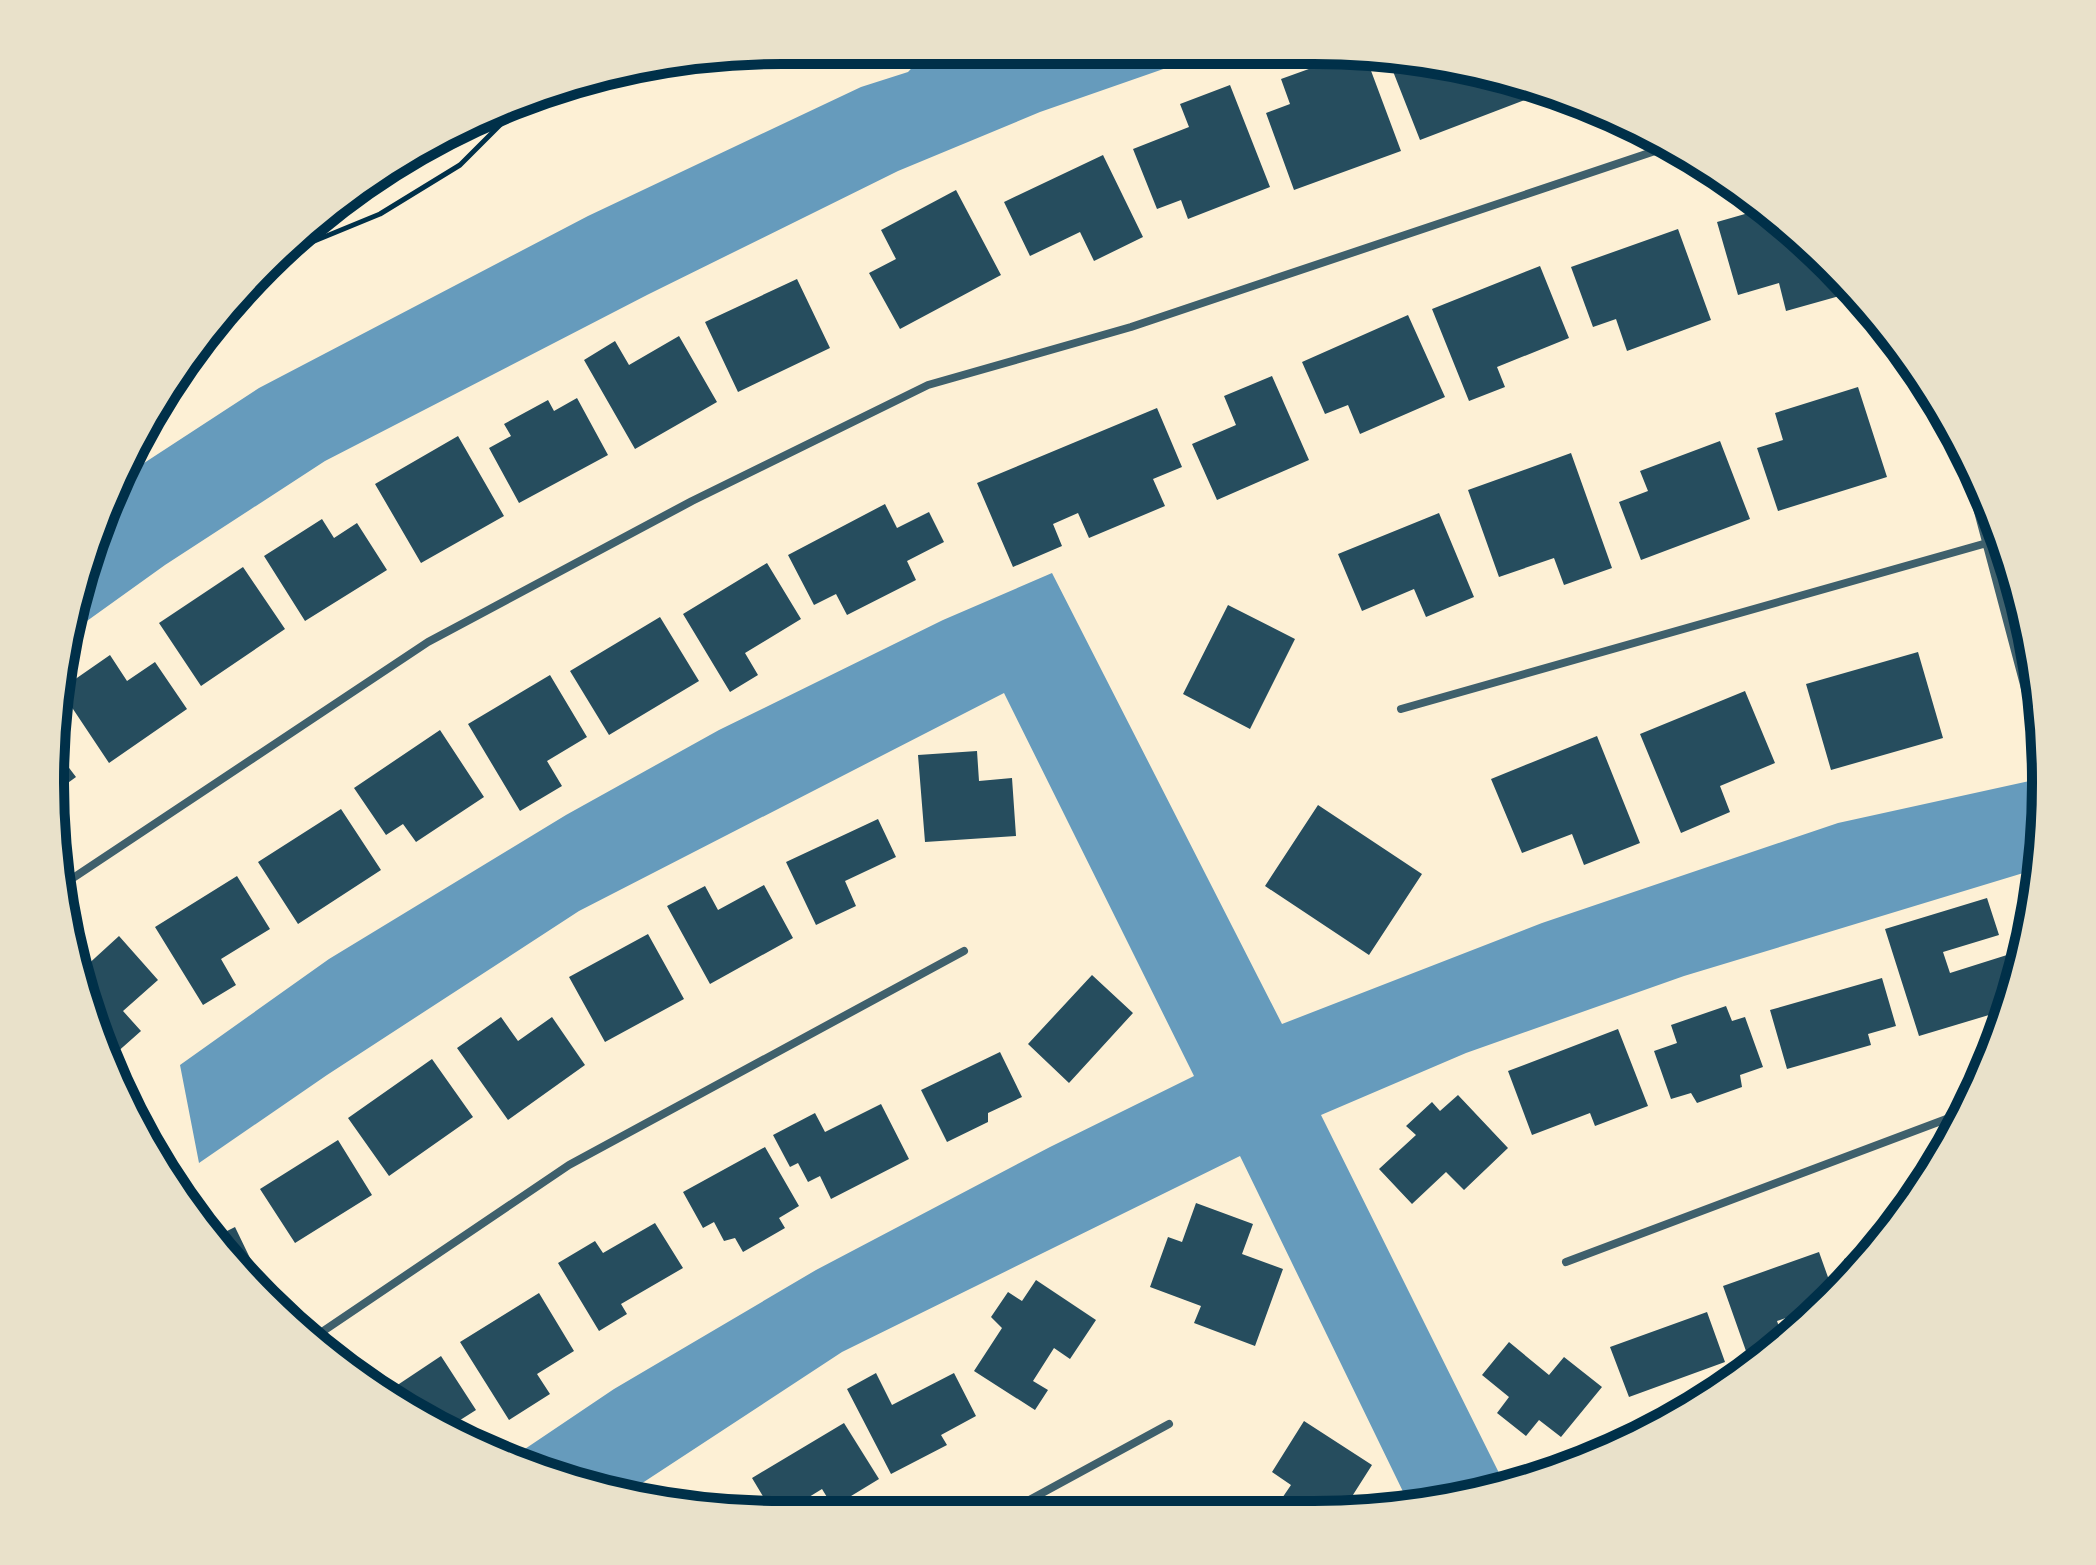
<svg xmlns="http://www.w3.org/2000/svg" width="2096" height="1565" font-family="'Open Sans',sans-serif">
<style>
.water{fill:#669bbc}
.building{fill:#264d5e}
.lines{fill:none;stroke-linecap:round;stroke-linejoin:round}
.path{stroke:#003049;stroke-width:5}
.minor{stroke:#3f606c;stroke-width:8}
.rim{fill:none;stroke:#003049;stroke-width:10}
</style>
<rect width="100%" height="100%" fill="#fdf0d5"/>
<path class="water" d="M929,50l286,1 -175,61 -142,59 -251,124 -322,166 -160,104 -99,71 52,-156 141,-92 329,-172 273,-129 47,-15z
M1052,573l230,451 260,-101 296,-100 205,-45 -3,90 -356,108 -218,77 -145,62 183,368 -93,25 -171,-352 -398,196 -218,143 -32,-5 -79,-33 101,-68 202,-119 234,-123 144,-71 -190,-383 -425,218 -252,164 -128,88 -19,-98 149,-106 237,-144 153,-85 224,-110z"/>
<path class="building" d="M1356,52h8l37,99 -107,39 -28,-77 24,-9 -9,-25z
M1387,56l116,19 18,8 6,16 -107,41z
M1230,85l40,102 -82,32 -7,-19 -24,9 -24,-60 56,-22 -9,-23z
M1103,155l40,82 -49,24 -14,-29 -50,24 -26,-54z
M956,190l45,85 -101,54 -31,-56 27,-14 -15,-29z
M1759,210l81,76 3,9 -57,16 -7,-28 -41,12 -21,-73z
M1678,229l33,91 -84,31 -11,-32 -23,8 -22,-60z
M1540,266l29,72 -72,29 8,20 -36,14 -37,-92z
M797,279l33,69 -92,44 -33,-70z
M1408,315l37,82 -85,37 -12,-29 -23,9 -23,-52z
M679,336l38,66 -82,47 -51,-89 31,-19 14,24z
M1272,376l37,84 -92,40 -25,-56 44,-19 -12,-29z
M1858,387l29,90 -109,34 -21,-63 26,-8 -8,-27z
M577,398l31,57 -89,48 -30,-55 22,-12 -7,-12 44,-24 6,11z
M1157,408l25,59 -29,12 12,27 -76,32 -11,-25 -25,11 9,22 -49,21 -36,-84z
M458,436l46,80 -83,47 -46,-79z
M1720,441l30,78 -109,41 -22,-58 29,-11 -8,-20z
M1571,453l41,115 -48,17 -10,-27 -55,19 -31,-87z
M885,504l12,24 32,-16 15,30 -37,19 9,19 -69,35 -11,-21 -22,11 -26,-50z
M1439,513l35,84 -48,20 -12,-28 -52,22 -24,-57z
M322,519l12,19 23,-15 30,47 -82,51 -41,-65z
M767,563l34,56 -56,34 13,22 -28,17 -47,-78z
M243,567l42,62 -84,57 -42,-63z
M1228,605l67,34 -45,90 -67,-35z
M660,617l39,64 -90,54 -39,-64z
M1918,652l25,86 -112,32 -25,-86z
M110,655l17,26 28,-19 32,47 -78,54 -48,-72v-2z
M550,675l37,62 -40,24 15,25 -42,25 -52,-87z
M1745,691l30,72 -55,23 10,26 -49,21 -41,-99z
M440,730l44,67 -68,45 -13,-18 -17,11 -32,-47z
M1597,736l43,107 -56,22 -12,-31 -50,19 -31,-74z
M977,751l2,30 33,-3 4,58 -91,6 -7,-87z
M57,752l19,25 -22,16z
M1318,805l104,69 -53,81 -104,-69z
M341,809l40,61 -83,54 -40,-62z
M878,819l18,38 -51,24 11,25 -40,19 -30,-63z
M237,876l33,53 -49,30 15,26 -33,20 -48,-78z
M764,885l29,53 -83,46 -43,-78 38,-20 13,24z
M1987,898l12,37 -56,17 7,21 57,-18 8,28 -6,26 -90,27 -34,-107z
M648,934l36,65 -79,43 -36,-65z
M119,936l39,44 -35,31 18,20 -35,31 -22,-94z
M1092,975l41,38 -64,70 -41,-39z
M1882,978l14,48 -28,8 3,11 -84,24 -17,-59z
M1726,1006l6,15 13,-4 18,50 -23,8 2,12 -45,16 -6,-10 -20,6 -17,-48 23,-8 -6,-18z
M501,1017l17,24 34,-24 33,48 -77,55 -51,-72z
M1618,1029l30,77 -53,20 -5,-13 -58,22 -24,-64z
M1000,1052l22,45 -34,16v9l-41,20 -26,-52z
M432,1059l41,58 -84,59 -41,-58z
M1458,1095l50,53 -44,42 -18,-18 -34,32 -33,-35 37,-34 -10,-9 26,-24 8,9z
M881,1104l28,55 -78,40 -11,-23 -12,6 -10,-19 -8,4 -17,-32 42,-22 10,19z
M338,1140l34,55 -77,48 -35,-54z
M765,1147l34,59 -20,12 6,10 -42,24 -8,-14 -11,3 -10,-19 -11,6 -20,-36z
M1196,1203l57,21 -11,30 41,15 -28,77 -61,-23 7,-17 -51,-19 18,-50 14,5z
M655,1223l28,45 -62,36 6,10 -28,17 -41,-68 37,-22 8,12z
M235,1227l26,54 -8,3 -42,-45z
M1876,1249l-12,17 -14,12 -6,-19z
M1819,1252l15,42 -12,11 -45,16 7,20 -32,27 -29,-82z
M1036,1280l60,40 -26,39 -16,-11 -21,33 15,9 -13,20 -61,-39 28,-43 -11,-11 17,-25 14,9z
M539,1293l35,58 -37,23 13,20 -41,26 -49,-78z
M1707,1312l18,50 -96,35 -19,-50z
M1509,1342l40,33 15,-18 38,30 -41,50 -22,-17 -13,16 -29,-23 12,-16 -27,-22z
M441,1356l35,54 -30,19 -29,-12 -33,-23z
M876,1373l16,32 62,-32 22,43 -35,19 6,10 -56,29 -44,-85z
M1304,1421l68,44 -21,33 17,11 -94,1 17,-25 -19,-13z
M844,1423l35,56 -46,28 -11,-18 -39,24h-10l-21,-35z
M739,1500l9,13 -26,-2z"/>
<g class="lines">
<path class="path" d="M290,251l90,-37 80,-49 59,-59"/>
<path class="minor" d="M1959,440l85,320
M1401,709l600,-170
M64,884l364,-242 264,-141 236,-116 203,-58 533,-179
M1566,1262l399,-150
M310,1340l259,-175 395,-214
M1009,1511l160,-87"/>
</g>
<path d="M0 0H2096V1565H0ZM782 64H1314A718 718 0 0 1 2032 782V783A718 718 0 0 1 1314 1501H782A718 718 0 0 1 64 783V782A718 718 0 0 1 782 64Z" fill="#e9e1ca" fill-rule="evenodd"/>
<path class="rim" d="M782 64H1314A718 718 0 0 1 2032 782V783A718 718 0 0 1 1314 1501H782A718 718 0 0 1 64 783V782A718 718 0 0 1 782 64Z"/>
</svg>
